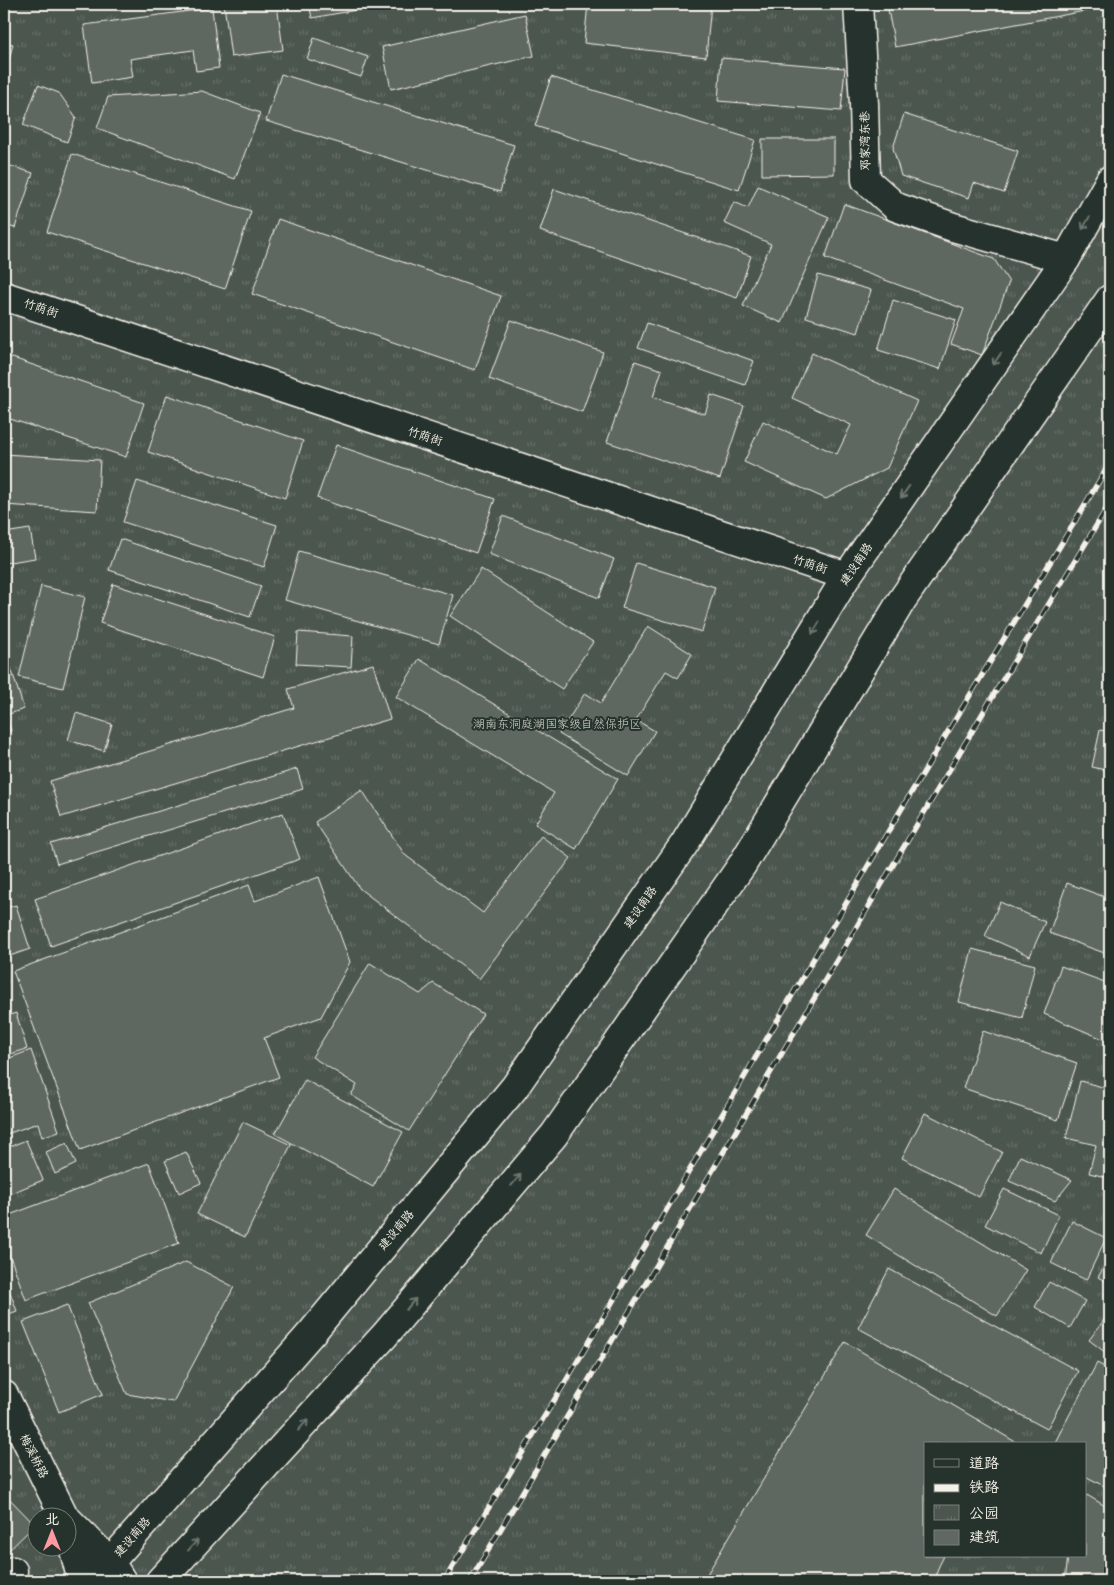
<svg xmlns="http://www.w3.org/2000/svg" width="1114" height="1585" font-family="'Shantell Sans','LXGW WenKai TC',sans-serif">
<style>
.park{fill:url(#park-tufts);stroke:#a0a49c;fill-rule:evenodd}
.building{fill:#5f6861;stroke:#f4f1e8}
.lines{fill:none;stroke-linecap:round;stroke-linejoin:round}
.minor-casing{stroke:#f4f1e8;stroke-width:31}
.major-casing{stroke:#f4f1e8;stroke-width:31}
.minor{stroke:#26332d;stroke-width:28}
.major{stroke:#26332d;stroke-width:28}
.rail-casing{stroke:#f4f1e8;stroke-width:5.5}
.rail{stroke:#26332d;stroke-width:4;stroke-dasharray:11;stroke-linecap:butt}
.oneway{stroke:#6e766e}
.labels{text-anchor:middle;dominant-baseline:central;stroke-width:4;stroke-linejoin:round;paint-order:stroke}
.street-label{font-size:12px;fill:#f4f1e8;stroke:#26332d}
.park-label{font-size:12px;fill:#b9bbb2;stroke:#26332d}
</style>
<defs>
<pattern id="park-tufts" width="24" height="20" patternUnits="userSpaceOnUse" patternTransform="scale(1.25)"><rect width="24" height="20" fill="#4c564f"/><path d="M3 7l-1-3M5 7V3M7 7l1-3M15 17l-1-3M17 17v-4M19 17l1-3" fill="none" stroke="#666f68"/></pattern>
</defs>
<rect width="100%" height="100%" fill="#323e38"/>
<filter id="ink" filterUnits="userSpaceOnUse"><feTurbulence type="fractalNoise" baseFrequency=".02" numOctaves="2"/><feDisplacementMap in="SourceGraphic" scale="10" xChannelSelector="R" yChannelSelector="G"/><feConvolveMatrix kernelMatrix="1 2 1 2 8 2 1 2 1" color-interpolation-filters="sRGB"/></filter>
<g filter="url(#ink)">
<path class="park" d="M4,4h1106v1577h-1106zM925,1444h160v112h-160zM38,1518h30v30h-30z"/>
<path class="building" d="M4,4h37v1h-37z
M224,4h53l6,46 -52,7z
M309,4h80l-77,14z
M588,4h123l-5,53 -122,-14z
M887,4h219v3l-211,40z
M212,8l7,60 -23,3 -3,-21 -63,9 3,18 -41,6 -8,-58z
M525,14l9,42 -143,33 -9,-42z
M314,38l54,19 -7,20 -54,-18z
M4,42l9,2 -9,36z
M721,58l124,10 -4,43 -123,-10z
M281,74l233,71 -14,47 -234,-71z
M551,77l204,63 -16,50 -204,-64z
M38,85l21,8 17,24 -9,25 -44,-17z
M202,91l58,22 -25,66 -138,-51 11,-31z
M904,114l114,37 -14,42 -30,-10 -5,15 -68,-22 -8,-28z
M762,139h72v35l-72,1z
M72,154l179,57 -26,78 -178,-57z
M4,164l29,9 -18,55 -11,-3z
M758,186l71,31 -47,106 -39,-17 28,-62 -47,-21 10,-21 14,6z
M554,189l197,67 -14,42 -197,-67z
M844,204l150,55 15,23 -27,73 -31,-11 13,-35 -139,-51z
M278,219l223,77 -26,74 -223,-76z
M818,275l53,15 -13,43 -52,-16z
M893,300l63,20 -16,49 -62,-19z
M511,320l92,32 -21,60 -93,-33z
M647,323l107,38 -9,24 -107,-37z
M812,353l105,48 -30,67 -61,31 -82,-37 19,-41 74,33 14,-29 -59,-27z
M4,355l140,48 -18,54 -122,-40z
M635,361l27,9 -9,27 52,17 6,-19 33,11 -24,73 -113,-37z
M167,395l136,46 -18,57 -137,-46z
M336,445l159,54 -19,54 -159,-55z
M4,454l96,6 -3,51 -93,-6z
M137,481l140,44 -13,42 -141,-45z
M503,516l111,43 -15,39 -110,-44z
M30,529l5,29 -31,5v-30z
M120,539l141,47 -11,31 -141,-47z
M299,551l154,44 -14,49 -154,-44z
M636,563l79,24 -13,45 -80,-24z
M481,569l112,73 -31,47 -112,-73z
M113,584l162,53 -12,40 -163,-54z
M41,586l44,11 -22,91 -44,-11z
M4,596l3,18h-3z
M648,626l44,28 -14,24 -12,-7 -30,49 19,11 -27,45 -69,-42 26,-41 16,10z
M298,632l55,4 -2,31 -55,-3z
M419,659l199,120 -42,70 -41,-25 19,-31 -158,-96z
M9,662l15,47 -18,6 5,16h-7v-67z
M373,664l17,55 -329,98 -11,-36 244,-73 -6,-19z
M76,713l36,11 -8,27 -36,-11z
M1100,730l10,2v39l-18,-4z
M297,769l6,20 -246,75 -6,-20z
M362,790l43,65 78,58 58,-77 30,22 -92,121 -119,-90 -45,-67z
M283,813l17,46 -249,87 -16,-47z
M319,877l31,85 -29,55 -57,21 15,39 -199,73 -67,-179 236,-86 6,16z
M1067,883l43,16v56l-61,-22z
M1000,902l45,20 -15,34 -45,-20z
M16,905l14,44 -26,9v-49z
M972,949l63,16 -13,53 -63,-16z
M370,963l50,31 13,-11 50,31 -74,117 -58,-36 6,-10 -45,-28z
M1061,966l49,18v58l-66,-28z
M16,1013l11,36 -23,7v-39z
M983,1031l94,32 -19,57 -95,-32z
M31,1050l28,81 -17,6 -4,-14 -34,12v-75z
M305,1080l98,52 -30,55 -98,-53z
M1080,1081l30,8v89l-21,-5 7,-28 -30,-7z
M925,1113l77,39 -23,45 -77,-39z
M243,1122l48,23 -46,92 -48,-23z
M26,1140l17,40 -39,16v-47z
M67,1143l9,21 -21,10 -9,-22z
M186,1152l15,31 -22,10 -14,-32z
M1020,1156l52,24 -17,21 -46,-20z
M149,1163l30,80 -153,57 -22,-60v-23z
M894,1189l132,81 -29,46 -131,-81z
M1004,1189l55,26 -18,38 -56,-28z
M1072,1221l34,17 -20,42 -35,-17z
M1110,1257v27l-12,-7z
M186,1262l48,25 -61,115 -46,-8 -39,-91z
M889,1269l189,102 -31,58 -189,-101z
M4,1276l13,35 -13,5z
M1049,1282l36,19 -15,27 -35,-21z
M67,1305l36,89 -44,18 -36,-90z
M1110,1312v44l-21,-16z
M845,1342l174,102h-94v112h19l-6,12 -3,13h-232z
M1097,1363l13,7v119l-25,-13v-32h-31z
M4,1493l31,32 -31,30z
M1087,1495l23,14v72h-45l3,-25h17v-58z"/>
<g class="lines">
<defs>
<path id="minor" d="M858,4l6,100 2,76 30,27 57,20 113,32
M4,1580l9,-9"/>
<path id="major" d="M4,296l843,280
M4,1395l61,123
M68,1520l42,42 12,19
M68,1527l14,54
M98,1581l12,-19 203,-231 201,-243 171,-245 162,-267 219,-317 44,-79
M160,1581l225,-246 169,-200 188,-270 160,-265 208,-301"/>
</defs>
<use href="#minor" class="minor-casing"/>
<use href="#major" class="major-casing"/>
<use href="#minor" class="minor"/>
<use href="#major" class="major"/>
<defs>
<path id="rail" d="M444,1581l122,-200 336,-573 208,-345
M470,1581l520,-880 120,-198"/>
</defs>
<use href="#rail" class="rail-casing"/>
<use href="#rail" class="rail"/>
</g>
<defs><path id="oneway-shaft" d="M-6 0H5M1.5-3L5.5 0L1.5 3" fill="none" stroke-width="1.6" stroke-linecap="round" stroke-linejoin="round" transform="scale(1.25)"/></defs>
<g class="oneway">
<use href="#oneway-shaft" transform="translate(1086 223) rotate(120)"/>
<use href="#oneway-shaft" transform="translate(997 359) rotate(125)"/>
<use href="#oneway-shaft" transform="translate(905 492) rotate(125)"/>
<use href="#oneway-shaft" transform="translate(816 628) rotate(121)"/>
<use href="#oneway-shaft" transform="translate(516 1180) rotate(-50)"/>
<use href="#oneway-shaft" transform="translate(411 1304) rotate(-50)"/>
<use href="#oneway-shaft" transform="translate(303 1425) rotate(-48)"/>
<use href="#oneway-shaft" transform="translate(193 1545) rotate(-48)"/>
</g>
</g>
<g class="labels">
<g class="street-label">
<text transform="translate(865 141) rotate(-91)">邓家湾东巷</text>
<text transform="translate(41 308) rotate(18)">竹荫街</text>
<text transform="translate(425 436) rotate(18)">竹荫街</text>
<text transform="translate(810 564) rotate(18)">竹荫街</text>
<text transform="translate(856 564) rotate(-56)">建设南路</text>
<text transform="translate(640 907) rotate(-55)">建设南路</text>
<text transform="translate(396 1230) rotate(-50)">建设南路</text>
<text transform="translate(34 1456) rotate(63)">梅溪桥路</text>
<text transform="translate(132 1537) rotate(-49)">建设南路</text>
</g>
<g class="park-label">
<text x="557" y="724">湖南东洞庭湖国家级自然保护区</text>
</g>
</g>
<rect width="1114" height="1585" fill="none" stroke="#26332d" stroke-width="20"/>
<rect x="10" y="10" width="1094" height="1565" fill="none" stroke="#f4f1e8" stroke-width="2" filter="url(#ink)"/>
<rect x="924" y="1442" width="162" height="115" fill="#26332d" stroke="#787f78"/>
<rect x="934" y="1459" width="25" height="8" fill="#26332d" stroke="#787f78"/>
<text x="969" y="1468" font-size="15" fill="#f4f1e8">道路</text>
<rect x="934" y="1484" width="25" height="8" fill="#f4f1e8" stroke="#787f78"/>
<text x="969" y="1492" font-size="15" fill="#f4f1e8">铁路</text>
<rect x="934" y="1505" width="25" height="15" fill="url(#park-tufts)" stroke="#787f78"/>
<text x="969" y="1518" font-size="15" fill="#f4f1e8">公园</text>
<rect x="934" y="1530" width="25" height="15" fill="#5f6861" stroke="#787f78"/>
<text x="969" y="1542" font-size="15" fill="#f4f1e8">建筑</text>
<g transform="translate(52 1532)"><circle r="24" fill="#26332d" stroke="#787f78"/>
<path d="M0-4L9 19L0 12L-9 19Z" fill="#ff9aa2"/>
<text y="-8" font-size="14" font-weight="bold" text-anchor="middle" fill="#f4f1e8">北</text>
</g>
</svg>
